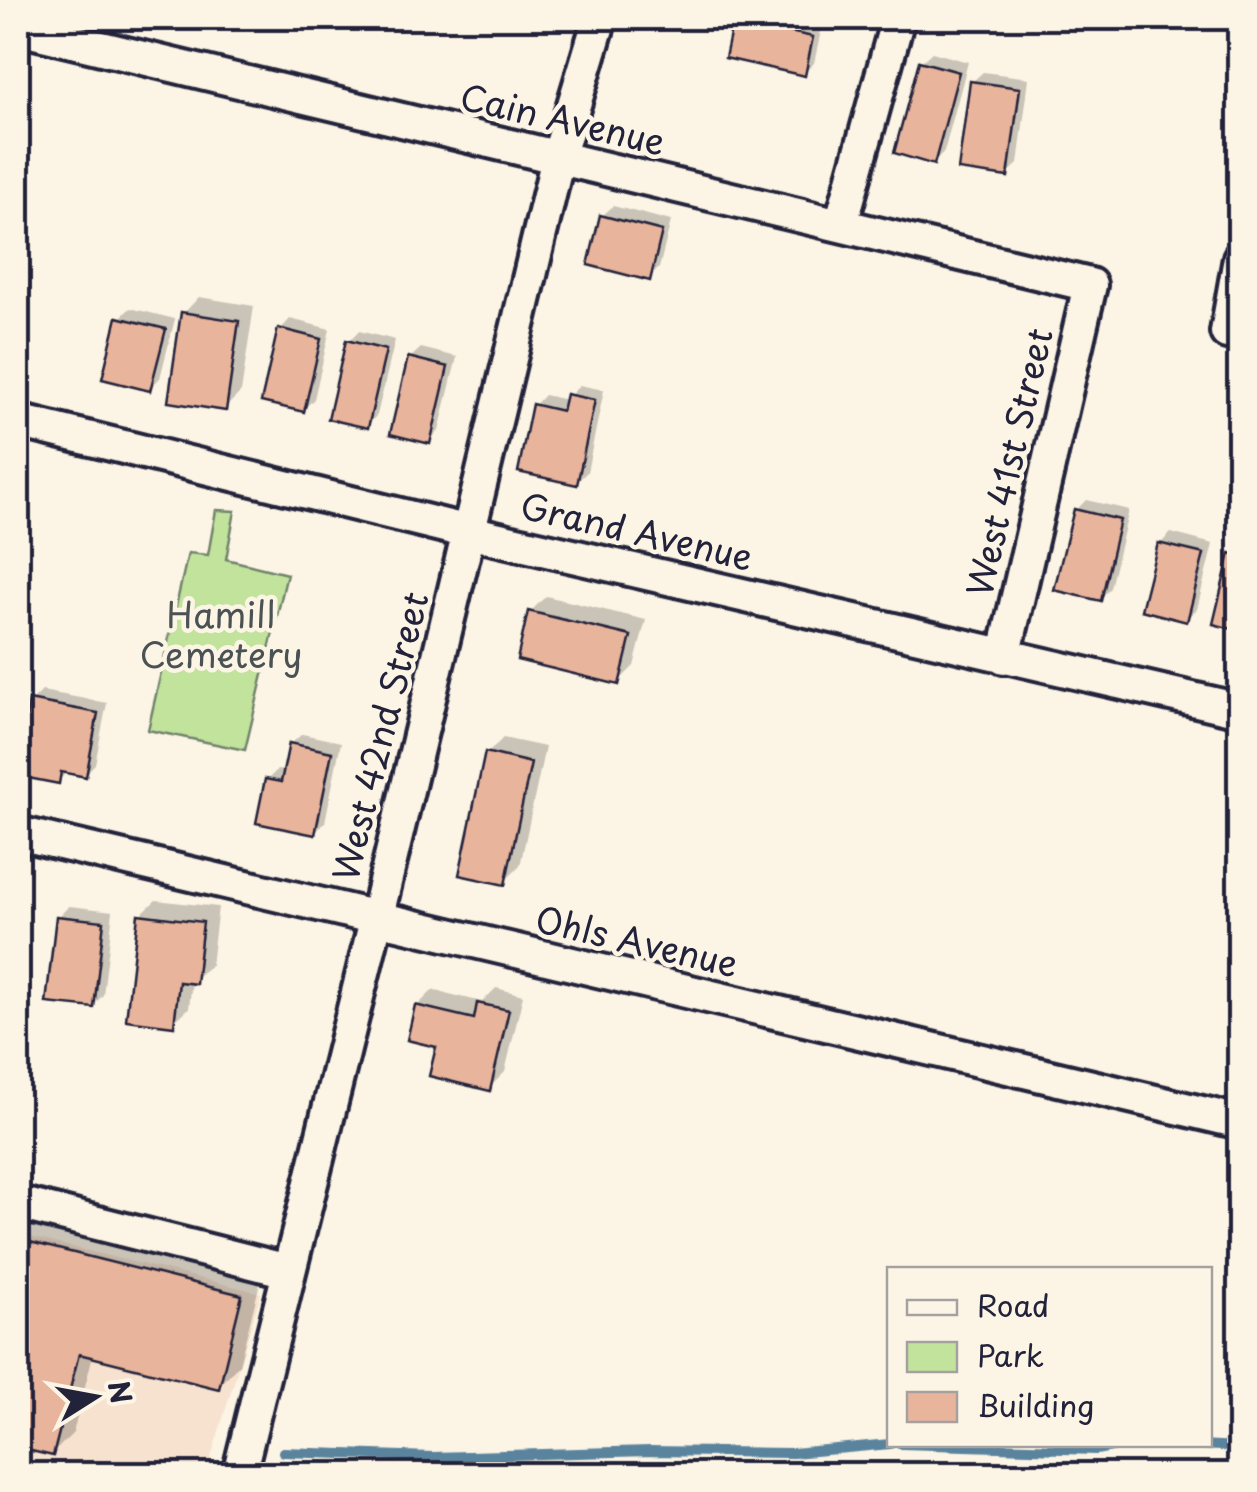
<svg xmlns="http://www.w3.org/2000/svg" width="1257" height="1492" font-family="'Playpen Sans',sans-serif">
<style>
.built{fill:#f6e2cf}
.green{fill:#c1e39c;stroke:#72826c;stroke-width:2.5}
.shadow{fill:#0003}
.lines{fill:none;stroke-linecap:round;stroke-linejoin:round}
.stream{stroke:#5a849e;stroke-width:10}
.building{fill:#e9b49c;stroke:#22223b;stroke-width:2.5}
.minor-casing{stroke:#22223b;stroke-width:40}
.minor{stroke:#fcf5e5;stroke-width:32}
.labels{text-anchor:middle;dominant-baseline:central;stroke-width:9;stroke-linejoin:round;paint-order:stroke}
.street-label{font-size:35px;fill:#22223b;stroke:#fcf5e5}
.park-label{font-size:35px;fill:#4a5253;stroke:#fcf5e5}
</style>
<rect width="100%" height="100%" fill="#fcf5e5"/>
<filter id="ink" filterUnits="userSpaceOnUse"><feTurbulence type="fractalNoise" baseFrequency=".01" numOctaves="2"/><feDisplacementMap in="SourceGraphic" scale="20" xChannelSelector="R" yChannelSelector="G"/><feConvolveMatrix kernelMatrix="1 2 1 2 8 2 1 2 1" color-interpolation-filters="sRGB"/></filter>
<g filter="url(#ink)">
<path class="built" d="M18,1234l243,59 -55,181h-188z"/>
<path class="green" d="M216,510l19,1 -9,48 61,15 -42,176 -97,-20 40,-177 20,2z"/>
<path class="shadow" d="M739,18h38l45,9 -8,36 -10,10 -69,-52z
M932,52l36,10 -24,90 -11,10 -12,-100z
M983,72l46,6 -11,86 -11,10 -35,-92z
M613,206l58,15 -12,47 -10,10 -47,-62z
M199,297l55,9 -13,86 -16,16 -41,-95z
M130,308l45,11 -15,59 -11,11 -29,-71z
M290,319l40,10 -16,70 -11,11 -23,-80z
M359,331l36,9 -18,75 -10,11 -19,-84z
M421,348l36,9 -18,74 -10,10 -19,-83z
M579,385l25,5 -17,82 -10,10 -43,-76 10,-11 23,5z
M1086,500l43,10 -19,78 -10,11 -24,-89z
M1171,533l42,11 -16,65 -11,10 -26,-75z
M546,596l100,24 -12,46 -16,16 -88,-70z
M42,691l65,12 -12,61 -10,10 -17,-3 -10,10 -40,-8 13,-71z
M302,734l39,8 -16,80 -10,11 -48,-53 10,-10 9,1 5,-27z
M503,738l42,9 -25,119 -16,16 -17,-128z
M156,900l62,7 -7,58 -19,16 -3,27 -16,15 -33,-108z
M69,906l44,5 -10,84 -10,11 -35,-89z
M496,988l27,7 -18,77 -16,16 -50,-43 -22,-39 16,-16 49,12z
M18,1214l244,61 -23,90 -21,21 -125,-31 -20,78 -21,21 -34,-9z"/>
<g class="lines">
<path class="stream" d="M901,1444l195,6 31,-6
M1180,1444l60,3
M283,1452l150,5 217,-6 143,2 97,-9"/>
</g>
<path class="building" d="M267,18h75l-1,9 -74,-6z
M733,20l80,17 -8,39 -80,-18z
M919,61l40,11 -25,93 -40,-12z
M970,81l50,7 -12,89 -50,-7z
M600,215l62,16 -12,50 -62,-16z
M181,312l58,9 -13,90 -58,-9z
M117,317l49,12 -16,62 -48,-12z
M278,328l43,11 -17,73 -43,-10z
M346,340l40,10 -18,78 -40,-9z
M408,357l40,10 -18,77 -40,-10z
M566,394l29,6 -18,85 -59,-13 14,-68 30,7z
M1074,509l46,11 -19,81 -47,-11z
M1158,543l46,11 -17,68 -46,-12z
M1230,553l10,3v75l-27,-7z
M528,611l103,25 -12,49 -102,-25z
M29,700l69,13 -12,64 -25,-5 -2,12 -41,-8z
M289,743l43,9 -17,83 -59,-12 9,-44 16,3z
M485,752l46,11 -26,122 -46,-10z
M138,914l65,8 -7,62 -17,-2 -5,44 -48,-6z
M56,916l48,5 -10,87 -48,-5z
M477,1003l32,7 -19,81 -61,-15 7,-29 -29,-7 8,-35 59,14z
M18,1239l224,56 -23,94 -140,-35 -26,102 -35,-8z"/>
<g class="lines">
<defs>
<path id="minor" d="M18,28l1072,257 -86,372
M841,224l57,-206
M1227,332l13,-74
M18,421l451,111 771,178
M18,833l1222,289
M18,1203l270,68
M239,1474l137,-554 182,-762 42,-140"/>
</defs>
<use href="#minor" class="minor-casing"/>
<use href="#minor" class="minor"/>
</g>
</g>
<g class="labels">
<g class="street-label">
<text transform="translate(563 118) rotate(13)">Cain Avenue</text>
<text transform="translate(1008 462) rotate(-77)">West 41st Street</text>
<text transform="translate(637 530) rotate(13)">Grand Avenue</text>
<text transform="translate(379 736) rotate(-76)">West 42nd Street</text>
<text transform="translate(637 940) rotate(13)">Ohls Avenue</text>
</g>
<g class="park-label">
<text x="221" y="613">Hamill<tspan x="221" dy="40">Cemetery</tspan></text>
</g>
</g>
<rect width="1257" height="1492" fill="none" stroke="#fcf5e5" stroke-width="60"/>
<rect x="30" y="30" width="1197" height="1432" fill="none" stroke="#22223b" stroke-width="4" filter="url(#ink)"/>
<rect x="887" y="1267" width="325" height="180" fill="#fcf5e5" stroke="#a5a1a1" stroke-width="2.5"/>
<rect x="907" y="1300" width="50" height="15" fill="#fcf5e5" stroke="#a5a1a1" stroke-width="2.5"/>
<text x="977" y="1317" font-size="30" fill="#22223b">Road</text>
<rect x="907" y="1342" width="50" height="30" fill="#c1e39c" stroke="#a5a1a1" stroke-width="2.5"/>
<text x="977" y="1367" font-size="30" fill="#22223b">Park</text>
<rect x="907" y="1392" width="50" height="30" fill="#e9b49c" stroke="#a5a1a1" stroke-width="2.5"/>
<text x="977" y="1417" font-size="30" fill="#22223b">Building</text>
<g transform="translate(95 1397) rotate(79)" stroke="#fcf5e5" stroke-width="8" paint-order="stroke">
<path d="M0-8L18 38L0 25L-18 38Z" fill="#22223b"/>
<text y="-15" font-size="28" font-weight="bold" text-anchor="middle" fill="#22223b">N</text>
</g>
</svg>
